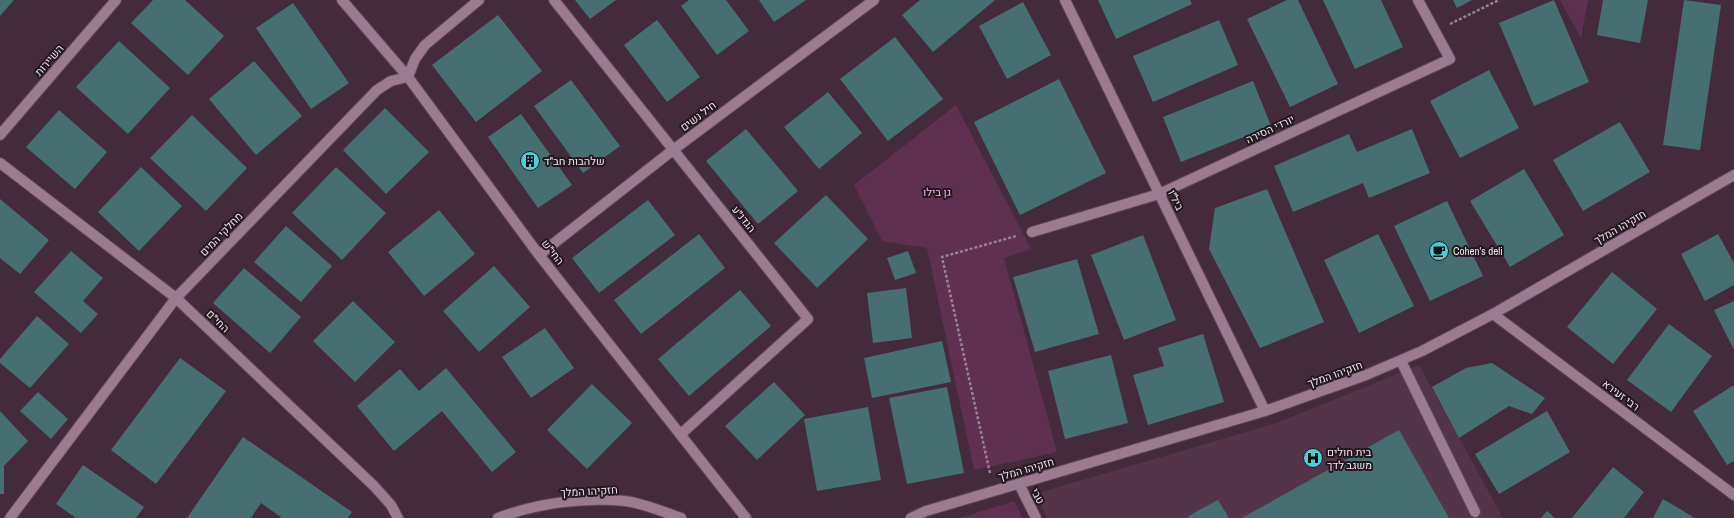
<svg xmlns="http://www.w3.org/2000/svg" width="1734" height="518" font-family="'Archivo Narrow',Heebo,sans-serif">
<style>
.built{fill:#533448}
.green{fill:#5f3050}
.building{fill:#466f72}
.lines{fill:none;stroke-linecap:round;stroke-linejoin:round}
.minor-casing{stroke:#5e4857;stroke-width:12}
.path{stroke:#978290;stroke-width:2.5;stroke-dasharray:3 2;stroke-linecap:butt}
.minor{stroke:#9a7b8f;stroke-width:10}
.labels{text-anchor:middle;dominant-baseline:central;stroke-width:4;stroke-linejoin:round;paint-order:stroke}
.street-label{font-size:11px;fill:#f1e0eb;stroke:#23181f}
.poi-label{font-size:11px;fill:#f1e0eb;stroke:#23181f;text-anchor:start}
.park-label{font-size:11px;fill:#ffafe3;stroke:#23181f}
</style>
<rect width="100%" height="100%" fill="#442b3c"/>
<path class="built" d="M1419,365l84,153h-456l-12,-24 242,-71z"/>
<path class="green" d="M1560,0h28l-7,38z
M956,105l75,144 -27,9 53,194 -83,18 -47,-222 -45,-7 -28,-56z
M1014,501l9,17h-63z"/>
<path class="building" d="M0,0h14l-14,16z
M153,0h32l39,36 -36,39 -57,-52z
M575,0h41l-26,19z
M689,0h37l23,31 -32,24 -36,-49z
M759,0h47l-32,22z
M920,0h75l-62,52 -31,-37z
M1098,0h92l2,4 -76,35z
M1287,0h11l40,84 -48,23 -43,-88z
M1323,0h58l22,47 -48,22z
M1453,0h19l-15,8z
M1554,0l35,82 -55,24 -35,-83z
M1603,0h45l-8,43 -43,-8z
M1684,0l37,5 -21,145 -37,-5z
M1023,2l28,53 -44,24 -28,-53z
M293,3l56,80 -38,26 -55,-81z
M498,15l44,56 -66,51 -44,-57z
M657,20l43,57 -33,25 -43,-57z
M1219,20l19,45 -85,37 -20,-46z
M895,37l48,62 -55,42 -48,-62z
M119,41l51,47 -42,46 -52,-47z
M254,61l48,55 -46,39 -47,-56z
M1489,70l30,58 -59,30 -30,-57z
M1059,79l47,94 -86,42 -46,-93z
M571,80l49,66 -37,27 -49,-67z
M1253,81l18,45 -90,36 -18,-45z
M828,92l34,41 -43,36 -35,-42z
M385,108l44,44 -43,42 -43,-44z
M59,110l48,42 -32,37 -49,-42z
M521,114l51,71 -34,23 -50,-71z
M192,115l55,53 -41,43 -56,-53z
M1620,122l30,50 -67,39 -30,-51z
M746,129l52,62 -40,33 -52,-63z
M1412,129l18,44 -61,25 -6,-15 -70,29 -19,-46 75,-32 8,18z
M141,167l41,39 -43,45 -41,-39z
M336,167l50,46 -44,47 -50,-47z
M1524,169l40,66 -54,32 -40,-66z
M1267,189l57,133 -64,26 -51,-99 6,-41z
M826,195l42,44 -51,49 -43,-45z
M0,199l49,41 -29,34 -20,-16z
M648,200l27,35 -76,58 -27,-35z
M1447,201l36,75 -53,25 -36,-75z
M439,210l36,44 -51,42 -36,-44z
M286,226l46,40 -31,36 -47,-40z
M699,234l26,34 -84,66 -27,-34z
M1378,234l36,72 -55,27 -35,-73z
M1718,234l16,29v22l-29,16 -24,-47z
M1143,235l33,85 -52,20 -33,-85z
M71,251l32,27 -20,23 15,13 -17,19 -47,-41z
M908,251l8,22 -21,7 -8,-22z
M1077,259l22,75 -64,18 -22,-75z
M494,266l36,41 -51,45 -36,-41z
M244,268l57,49 -31,36 -57,-50z
M1612,272l45,37 -44,55 -46,-37z
M906,288l6,50 -39,5 -6,-50z
M740,290l31,36 -82,70 -31,-37z
M353,301l42,41 -40,40 -42,-41z
M1734,301v49l-20,-40z
M37,316l32,28 -39,44 -30,-25v-4z
M1669,324l43,32 -41,56 -44,-32z
M545,328l29,40 -43,30 -29,-41z
M1203,334l21,68 -76,23 -15,-50 31,-9 -6,-18z
M942,341l9,41 -79,16 -8,-40z
M1111,355l17,68 -63,16 -17,-68z
M180,358l46,33 -70,93 -45,-34z
M1492,363l53,35 -13,16 -23,-8 -50,32 -27,-51 34,-19z
M446,368l70,84 -24,20 -50,-61 -48,40 -37,-45 43,-37 19,22z
M774,382l31,33 -48,45 -32,-34z
M592,384l40,39 -45,46 -40,-39z
M1734,385v76l-7,4 -34,-54z
M947,387l17,86 -57,11 -18,-86z
M38,392l30,27 -17,20 -31,-28z
M868,407l13,73 -64,11 -13,-72z
M0,411l28,30 -24,25v28h-4z
M1547,411l23,41 -71,42 -24,-40z
M1399,430l50,88h-207z
M243,437l109,75 -4,6h-66l-21,-15 -10,15h-64z
M83,465l61,42 -8,11h-60l-20,-14z
M1613,467l31,25 -20,26h-52z
M1663,499l17,10 15,9h-42z
M1218,500l11,18h-43l13,-8z
M1547,511l8,7h-14z"/>
<g class="lines">
<defs>
<path id="minor" d="M342,0l66,77 131,178 207,263
M554,0l254,319 -127,115
M1065,0l200,411
M408,77l7,-18 10,-14 54,-45
M0,135l116,-135
M0,163l176,135 198,188 17,19 7,13
M1032,232l127,-38 291,-135 -32,-59
M539,255l134,-105 201,-150
M1493,314l241,181
M1401,361l74,151
M1019,484l17,34
M10,518l166,-220 201,-208 14,-9 17,-4
M498,518c39,-15 86,-21 127,-17 14,1 42,12 56,17
M911,518l15,-7 339,-100 101,-36 56,-24 71,-37 241,-139"/>
</defs>
<use href="#minor" class="minor-casing"/>
<path class="path" d="M1450,24l49,-24
M990,473l-48,-216 74,-21"/>
<use href="#minor" class="minor"/>
</g>
<defs>
<symbol id="building-disc" viewBox="-11 -11 22 22"><circle r="9.5" fill="#51ccd4" stroke="#23181f"/><path d="M-4-6H4V6H1V3H-1V6H-4ZM-2.5-4.3h1.7v1.8h-1.7ZM.8-4.3h1.7v1.8H.8ZM-2.5-1h1.7V.8h-1.7ZM.8-1h1.7V.8H.8Z" fill="#111"/></symbol>
<symbol id="cafe-disc" viewBox="-11 -11 22 22"><circle r="9.5" fill="#51ccd4" stroke="#23181f"/><path d="M-5.5-4.5H6V0H3Q3 3.5 0 3.5H-2.5Q-5.5 3.5-5.5 0ZM3-3.2v2h1.7v-2ZM-6 4.5H4V6H-6Z" fill="#111"/></symbol>
<symbol id="hospital-disc" viewBox="-11 -11 22 22"><circle r="9.5" fill="#51ccd4" stroke="#23181f"/><path d="M-5-5h3v3.5h4V-5h3V5h-3V1.5h-4V5h-3Z" fill="#111"/></symbol>
</defs>
<g fill-rule="evenodd">
<use href="#building-disc" x="519" y="150" width="22" height="22"/>
<use href="#cafe-disc" x="1428" y="240" width="22" height="22"/>
<use href="#hospital-disc" x="1302" y="447" width="22" height="22"/>
</g>
<g class="labels">
<g class="street-label">
<text transform="translate(49 60) rotate(-49)">השיירות</text>
<text transform="translate(698 116) rotate(-37)">חיל נשים</text>
<text transform="translate(1270 129) rotate(-25)">יורדי הסירה</text>
<text transform="translate(1176 200) rotate(64)">ביל"ו</text>
<text transform="translate(744 219) rotate(51)">הגדנ"ע</text>
<text transform="translate(1620 227) rotate(-30)">חזקיהו המלך</text>
<text transform="translate(221 234) rotate(-46)">מחלקי המים</text>
<text transform="translate(553 252) rotate(52)">החי"ש</text>
<text transform="translate(218 321) rotate(44)">החי"ם</text>
<text transform="translate(1335 374) rotate(-20)">חזקיהו המלך</text>
<text transform="translate(1621 395) rotate(37)">רבי זעירא</text>
<text transform="translate(1026 469) rotate(-16)">חזקיהו המלך</text>
<text transform="translate(589 491) rotate(-3)">חזקיהו המלך</text>
<text transform="translate(1038 496) rotate(63)">טבי</text>
</g>
<g class="poi-label">
<text x="544" y="161">שלהבות חב"ד</text>
<text x="1453" y="251">Cohen's deli</text>
<text x="1327" y="452">בית חולים<tspan x="1327" dy="13">משגב לדך</tspan></text>
</g>
<g class="park-label">
<text x="937" y="192">גן בילו</text>
</g>
</g>
</svg>
